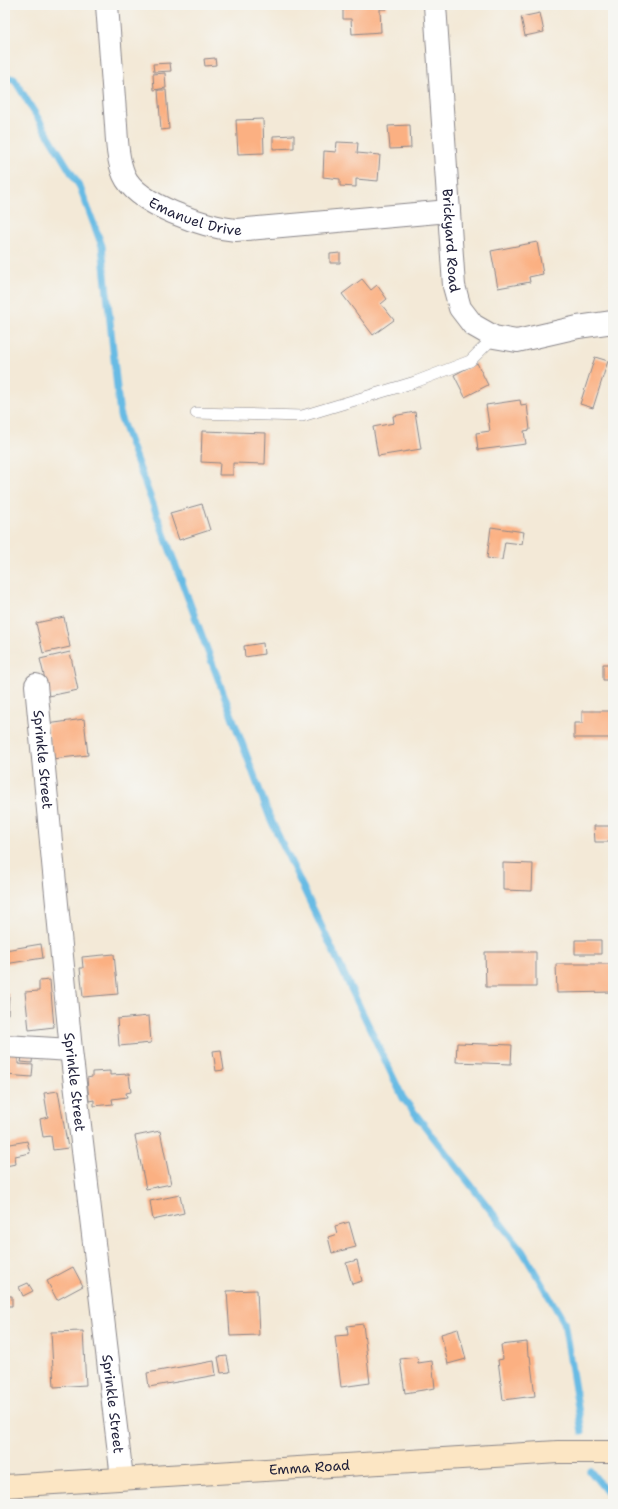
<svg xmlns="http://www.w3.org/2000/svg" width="618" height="1509" font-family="'Shantell Sans',sans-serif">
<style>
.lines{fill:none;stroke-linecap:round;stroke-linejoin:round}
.stream{stroke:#68bbe4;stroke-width:7}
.building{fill:#fbb082}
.lane-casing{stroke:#8a8689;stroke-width:12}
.street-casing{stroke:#8a8689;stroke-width:24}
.secondary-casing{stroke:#8a8689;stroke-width:24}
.lane{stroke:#fff;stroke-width:11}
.street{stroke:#fff;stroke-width:22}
.secondary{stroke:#fce6c4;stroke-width:22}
.labels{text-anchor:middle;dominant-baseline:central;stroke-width:3;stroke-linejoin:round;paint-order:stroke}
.street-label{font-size:14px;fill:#22223b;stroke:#f6f6f2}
</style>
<rect width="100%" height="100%" fill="#f6f6f2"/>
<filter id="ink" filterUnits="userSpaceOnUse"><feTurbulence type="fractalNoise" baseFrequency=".025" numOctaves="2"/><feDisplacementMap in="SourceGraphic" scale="8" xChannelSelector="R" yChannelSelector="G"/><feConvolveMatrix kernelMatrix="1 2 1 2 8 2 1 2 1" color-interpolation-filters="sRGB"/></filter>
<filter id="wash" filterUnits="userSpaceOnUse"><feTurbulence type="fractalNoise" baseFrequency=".012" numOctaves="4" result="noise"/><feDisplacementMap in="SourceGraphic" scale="16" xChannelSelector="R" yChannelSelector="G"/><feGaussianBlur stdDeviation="0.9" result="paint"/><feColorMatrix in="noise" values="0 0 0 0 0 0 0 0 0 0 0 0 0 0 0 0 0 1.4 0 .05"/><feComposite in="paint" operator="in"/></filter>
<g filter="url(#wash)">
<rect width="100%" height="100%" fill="#f3e9d7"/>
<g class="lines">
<path class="stream" d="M5,77l9,2 66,108 22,59 18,170 150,402 133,280 120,154 41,70 18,110
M590,1471l23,28"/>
</g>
<g id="blocks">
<path class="building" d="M343,5h44v4h-7l1,23 -29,2 -1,-15h-8z
M496,5h30v1l-30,1z
M540,13l4,19 -19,4 -4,-19z
M215,58l1,7 -11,1 -1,-7z
M170,63l1,8 -17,1 -1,-8z
M165,73l1,15 -12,2 -1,-16z
M158,90h8l3,39 -8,1z
M263,119l1,34 -26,1 -2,-34z
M410,125l1,23 -21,1 -2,-23z
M294,135v13l-21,1v-13z
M337,142l21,1 -1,10 23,2 -2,26 -22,-2v8l-16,-1v-7l-17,-2 1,-26 12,1z
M537,242l6,32 -14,3 1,5 -32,6 -7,-37z
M340,253v10h-10v-9z
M362,279l9,11 6,-5 10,14 -6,5 13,16 -21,15 -31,-41z
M595,357l13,4 -15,47 -13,-4z
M477,363l11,22 -23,12 -11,-22z
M520,400l1,5 6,-1 3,26 -6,1 2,13 -48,6 -2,-17 14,-2 -4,-26z
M415,412l6,37 -43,7 -5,-29 21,-4 -1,-7z
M202,431l64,2 -1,31 -32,-1v12h-14l1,-12 -19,-1z
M202,504l8,26 -31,10 -9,-27z
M491,527l33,5 -2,12 -17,-2 -3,18 -15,-2z
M64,617l6,30 -27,6 -7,-30z
M263,643l1,11 -19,3 -1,-11z
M70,652l8,38 -29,6 -9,-37z
M603,664h10v16h-10z
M582,711h31v27h-39v-15h8z
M84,719l4,36 -36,4 -5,-35z
M594,826h19v16h-18z
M503,863l30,1 -1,27 -29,-1z
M575,940h26v14h-26z
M41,944l2,14 -38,6v-14z
M485,952h51v35h-50z
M114,954l4,40 -35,3 -3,-29h3l-1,-11z
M556,964h57v28l-56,1z
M50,980l4,47 -25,3 -4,-38 14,-1v-10z
M5,994h4l-1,20h-3z
M149,1016l2,27 -32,3 -2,-27z
M457,1043l55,2 -1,19 -55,-2z
M221,1050l3,20 -8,1 -3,-20z
M5,1051l13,1v12l15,1 -1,12 -27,-2z
M23,1052l10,1 -1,10 -11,-1z
M110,1071v4l19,-1 2,18 -5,1 1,4 -15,2 1,5 -19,2v-6l-5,1 -2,-23 5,-1v-5z
M58,1091l10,57 -15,2 -2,-14 -8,1 -3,-18 8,-2 -4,-24z
M160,1131l11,53 -25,5 -11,-53z
M27,1141l3,12 -15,3 1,8 -11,2v-21z
M180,1195l4,18 -31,7 -3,-19z
M349,1222l7,25 -24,6 -4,-16 9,-3 -2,-8z
M357,1260l5,21 -10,3 -6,-21z
M73,1267l10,19 -26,14 -10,-19z
M28,1283l5,8 -10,5 -4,-9z
M257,1290l2,45 -29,1 -3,-45z
M5,1296h7v10h-7z
M363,1324l7,59 -29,4 -6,-51 13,-1 -1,-9z
M458,1329l8,30 -18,5 -7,-30z
M83,1331l3,54 -32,2 -3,-55z
M527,1342l1,14h2l5,40 -32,4 -5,-40 5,-1 -2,-14z
M227,1356l3,16 -9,1 -3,-16z
M417,1357l1,6 14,-2 3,27 -30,5 -5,-34z
M214,1361l2,14 -67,12 -2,-14z"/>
</g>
</g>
<g filter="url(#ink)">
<use href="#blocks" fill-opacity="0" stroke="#8a8689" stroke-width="1"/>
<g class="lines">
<defs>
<path id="lane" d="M196,413l106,3 113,-34 55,-21 24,-24"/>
<g id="street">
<path id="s1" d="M107,5c3,36 5,71 8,107 2,20 1,44 9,63 13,30 81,52 112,55l213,-19"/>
<path id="s2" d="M435,5l19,281 6,22 13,17 21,12 23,4 61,-14 35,-5"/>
<path id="s3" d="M36,685l35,365 51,428"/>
<path d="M5,1046l66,4"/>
</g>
<g id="secondary">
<path id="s4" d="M5,1486l553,-34h55"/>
</g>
</defs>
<use href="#lane" class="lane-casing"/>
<use href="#street" class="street-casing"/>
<use href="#secondary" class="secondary-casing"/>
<use href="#lane" class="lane"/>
<use href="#street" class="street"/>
<use href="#secondary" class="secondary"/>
</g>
</g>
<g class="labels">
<g class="street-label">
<text stroke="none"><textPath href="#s1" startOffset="257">Emanuel Drive</textPath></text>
<text stroke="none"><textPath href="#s2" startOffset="236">Brickyard Road</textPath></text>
<text stroke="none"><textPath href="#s3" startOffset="75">Sprinkle Street</textPath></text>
<text stroke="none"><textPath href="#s3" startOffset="399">Sprinkle Street</textPath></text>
<text stroke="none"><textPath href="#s3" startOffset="723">Sprinkle Street</textPath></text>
<text stroke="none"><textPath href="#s4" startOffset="305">Emma Road</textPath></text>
</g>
</g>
<rect width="618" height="1509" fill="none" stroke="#f6f6f2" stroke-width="20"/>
</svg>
